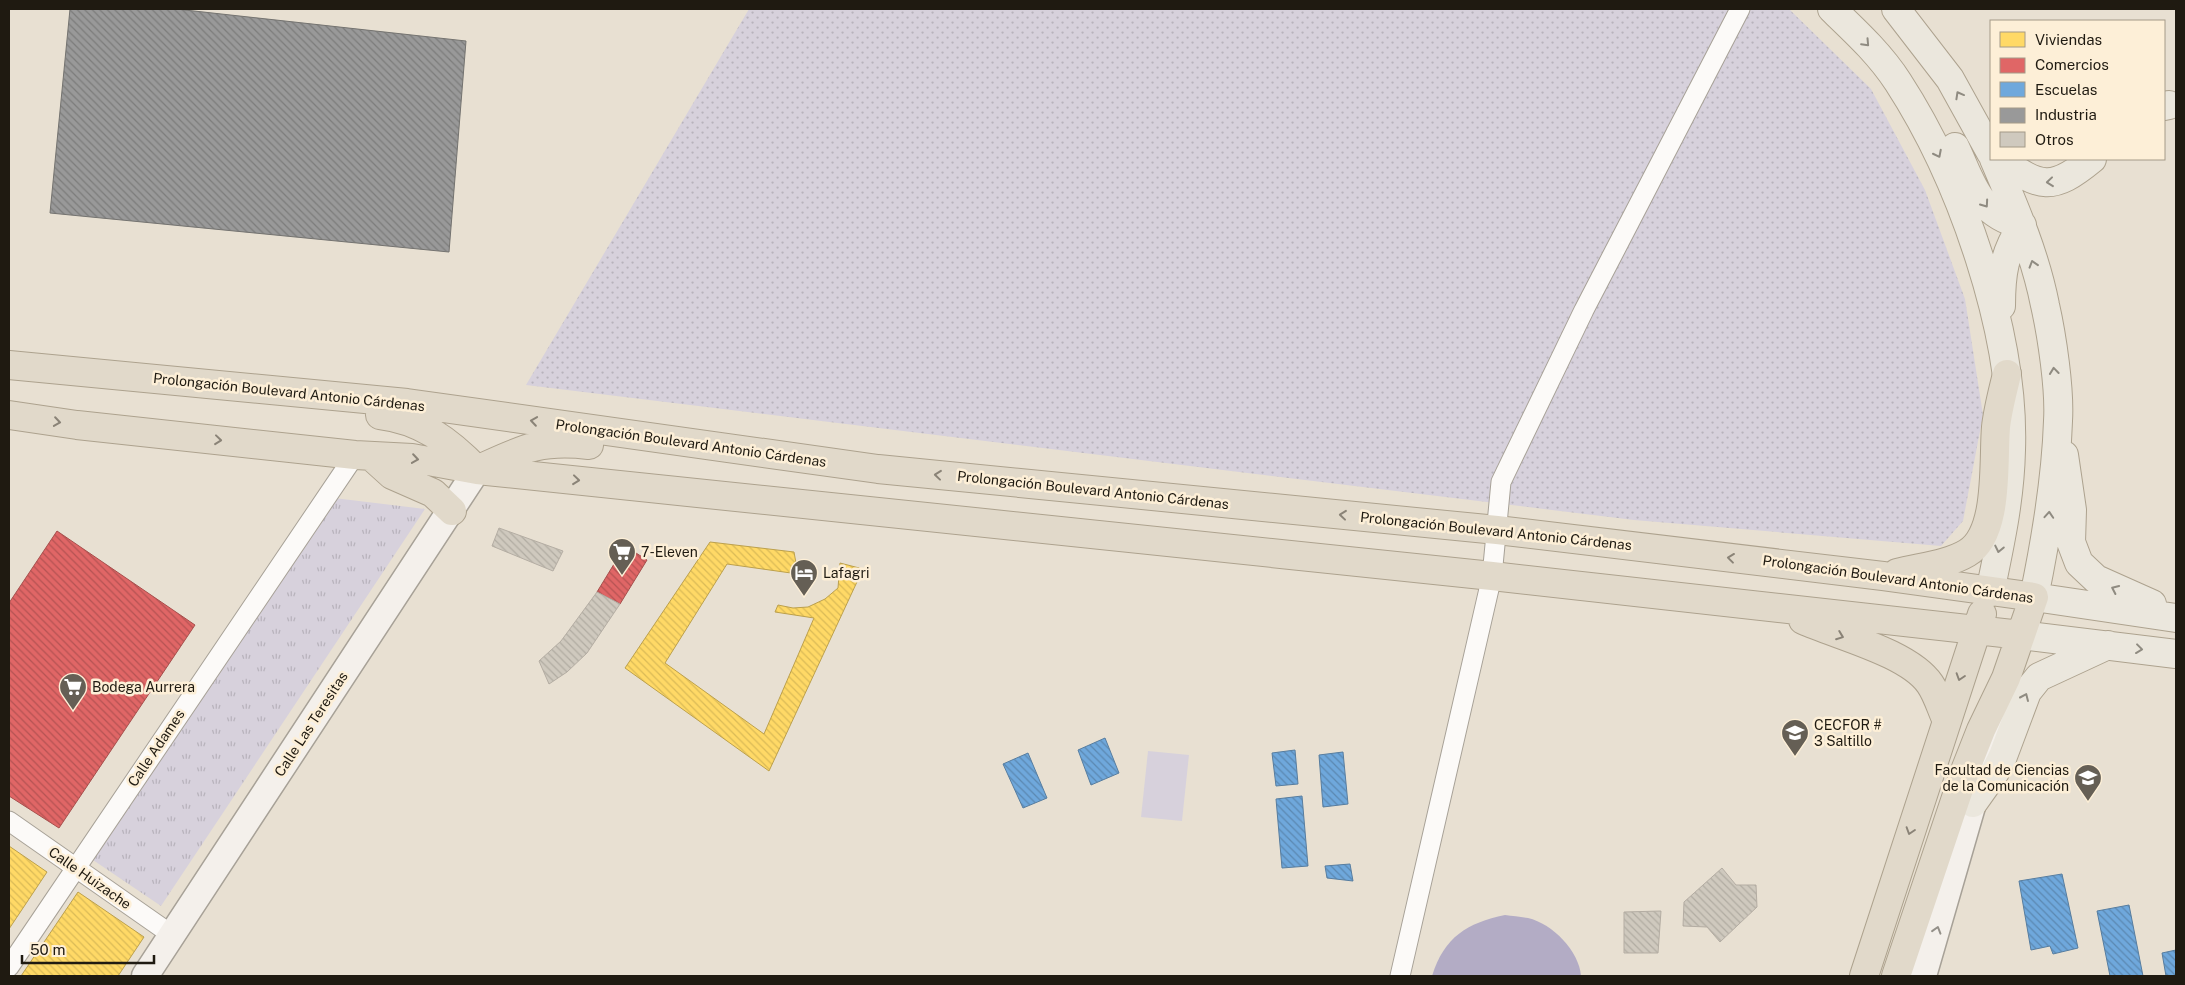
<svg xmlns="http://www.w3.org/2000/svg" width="2185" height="985" font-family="'Public Sans',sans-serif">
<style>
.grass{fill:url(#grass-dots)}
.park{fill:url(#park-tufts)}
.pitch{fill:#d7d1dc}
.water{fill:#b3acc5}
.homes{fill:url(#homes-back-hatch);stroke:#bca04c}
.shops{fill:url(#shops-back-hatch);stroke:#a64f4c}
.schools{fill:url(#schools-back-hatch);stroke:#577d9f}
.industry{fill:url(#industry-back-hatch);stroke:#747370}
.building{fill:url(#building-back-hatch);stroke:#b4ada3}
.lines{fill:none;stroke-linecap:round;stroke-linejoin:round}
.street-casing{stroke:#a7a197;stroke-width:21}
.secondary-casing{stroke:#a7a197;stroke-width:29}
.primary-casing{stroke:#ada28e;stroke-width:30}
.highway-casing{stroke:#ada28e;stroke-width:30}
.street{stroke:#fcfaf8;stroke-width:19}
.secondary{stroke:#f4f0eb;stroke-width:26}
.primary{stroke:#ebe7dd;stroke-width:28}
.highway{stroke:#e1d9ca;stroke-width:28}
.oneway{stroke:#8f8b81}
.oneway2{stroke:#8a8377}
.oneway3{stroke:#949089}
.labels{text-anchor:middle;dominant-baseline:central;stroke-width:5;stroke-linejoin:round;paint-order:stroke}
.street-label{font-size:14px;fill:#1f1a11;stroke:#fdefd7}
.poi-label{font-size:14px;fill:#1f1a11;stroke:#fdefd7;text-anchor:start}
</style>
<defs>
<pattern id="grass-dots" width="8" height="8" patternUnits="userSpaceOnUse" patternTransform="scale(1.25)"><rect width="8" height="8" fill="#d7d1dc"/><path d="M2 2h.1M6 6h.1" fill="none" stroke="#b8b3bc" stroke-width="1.8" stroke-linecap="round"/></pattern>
<pattern id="park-tufts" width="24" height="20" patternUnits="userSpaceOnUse" patternTransform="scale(1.25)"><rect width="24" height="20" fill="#d7d1dc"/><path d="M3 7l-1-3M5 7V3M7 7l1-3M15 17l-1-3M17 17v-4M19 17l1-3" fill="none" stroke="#b8b3bc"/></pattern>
<pattern id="homes-back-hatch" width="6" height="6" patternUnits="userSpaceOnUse" patternTransform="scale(1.25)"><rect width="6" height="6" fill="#ffd966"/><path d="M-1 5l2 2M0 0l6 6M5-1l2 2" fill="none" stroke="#daba57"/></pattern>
<pattern id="shops-back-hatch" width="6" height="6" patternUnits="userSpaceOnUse" patternTransform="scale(1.25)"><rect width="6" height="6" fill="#e06666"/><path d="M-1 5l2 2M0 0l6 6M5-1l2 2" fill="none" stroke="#b55353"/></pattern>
<pattern id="schools-back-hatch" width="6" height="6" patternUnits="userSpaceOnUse" patternTransform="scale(1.25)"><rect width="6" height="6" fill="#6fa8dc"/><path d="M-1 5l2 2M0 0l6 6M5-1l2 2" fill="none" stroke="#5b88b1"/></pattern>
<pattern id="industry-back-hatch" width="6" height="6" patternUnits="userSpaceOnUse" patternTransform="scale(1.25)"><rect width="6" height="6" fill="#999"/><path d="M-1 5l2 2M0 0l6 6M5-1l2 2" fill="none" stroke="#7c7c7b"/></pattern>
<pattern id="building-back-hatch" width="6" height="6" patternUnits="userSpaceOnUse" patternTransform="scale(1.25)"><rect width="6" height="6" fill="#cfc9be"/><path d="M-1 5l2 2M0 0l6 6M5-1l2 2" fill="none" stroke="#b1aca2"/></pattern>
</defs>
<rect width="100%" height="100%" fill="#e8e0d2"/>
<path class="grass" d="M749,9h1040l82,80 54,101 40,109 18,116 -20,106 -22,25 -307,-26 -1108,-135z"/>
<path class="park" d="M334,498l91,11 -264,397 -68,-46z"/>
<path class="pitch" d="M1148,751l41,4 -7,66 -41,-4z"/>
<path class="water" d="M1505,915c8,1 16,2 23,3 25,6 51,33 53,58h-149c12,-39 35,-53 73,-61z"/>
<path class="homes" d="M710,542l84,10 4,22 -71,-10 -62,99 99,71 50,-116 -39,-6 3,-7 15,3 15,-1 17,-8 13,-11 2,-25 23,6 -94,202 -144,-103z
M9,846l38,26 -38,57z
M78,892l66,45 -26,39h-97z"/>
<path class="shops" d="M57,531l138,94 -136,203 -50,-32v-193z
M625,546l22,14 -27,44 -23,-12z"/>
<path class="schools" d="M1105,738l14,35 -28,12 -13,-35z
M1295,750l3,34 -22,2 -4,-33z
M1343,752l5,52 -25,3 -4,-52z
M1028,753l19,45 -24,10 -20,-44z
M1302,796l6,70 -26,2 -6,-69z
M1350,864l3,17 -26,-3 -2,-12z
M2062,874l16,74 -25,6 -3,-8 -19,4 -12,-69z
M2129,905l14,71h-33l-13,-65z
M2176,950v26h-10l-4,-23z"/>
<path class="industry" d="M70,9h106l290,32 -17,211 -399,-39z"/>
<path class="building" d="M499,528l64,23 -10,20 -61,-25z
M597,592l23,12 -33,49 -20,19 -18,12 -10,-23 22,-20z
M1722,868l14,17h20l1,22 -37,35 -13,-15 -24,-1 1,-24z
M1661,911l-3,42h-34v-41z"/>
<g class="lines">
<defs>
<path id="street" d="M9,821l163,114
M9,967l346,-512
M1400,976l92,-400 9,-94 83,-172 156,-301"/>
<path id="secondary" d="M145,976l332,-506
M1923,976l50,-173 23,-72 8,-35"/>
<path id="primary" d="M1832,9c23,22 48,45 66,73 63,97 117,251 113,368 -1,49 -11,94 -21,142
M1896,9l54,70 41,74
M2164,106l5,-1
M1955,147c18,38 22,66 67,78
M1994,159c20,47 41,95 51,146 7,31 15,85 13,116 -2,59 -12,118 -24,176l142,21
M2000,159c40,29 52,33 92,0
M2001,306c0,-33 3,-52 21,-81
M2064,455l8,55 -1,32 8,21 17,16 56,25
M2021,635l155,19
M1973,803l22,-31 8,-16 24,-64 12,-15 69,-32"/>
<path id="highway" d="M9,365l398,38 471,66 619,61 386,46 151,21 -28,81 -25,52 -15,38 -70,208
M9,415l68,10 278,30 57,3 65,12 1015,106 529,59
M380,415c41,5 69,26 97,55 44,-20 62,-31 112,-25
M371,456l21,19 41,18 19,18
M1897,573c22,-6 50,-8 70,-20 33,-19 26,-93 29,-126 2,-18 7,-36 11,-53
M1803,620c36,16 106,33 127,64 7,10 11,24 16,35
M1864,976l118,-362"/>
</defs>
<use href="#street" class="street-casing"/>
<use href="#secondary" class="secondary-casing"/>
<use href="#primary" class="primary-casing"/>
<use href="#highway" class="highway-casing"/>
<use href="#street" class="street"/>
<use href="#secondary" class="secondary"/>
<use href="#primary" class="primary"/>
<use href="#highway" class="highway"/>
</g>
<defs><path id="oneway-chevron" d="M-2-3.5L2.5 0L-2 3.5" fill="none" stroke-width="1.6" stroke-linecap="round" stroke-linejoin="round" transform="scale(1.25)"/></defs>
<g class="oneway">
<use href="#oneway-chevron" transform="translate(1866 43) rotate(47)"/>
<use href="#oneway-chevron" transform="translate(1959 95) rotate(-119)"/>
<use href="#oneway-chevron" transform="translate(1938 154) rotate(63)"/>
<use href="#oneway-chevron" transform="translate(2050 182) rotate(174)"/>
<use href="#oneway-chevron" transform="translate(1985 204) rotate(55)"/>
<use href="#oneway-chevron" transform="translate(2033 264) rotate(-107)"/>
<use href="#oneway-chevron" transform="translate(2054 371) rotate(-96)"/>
<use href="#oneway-chevron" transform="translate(2049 515) rotate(-86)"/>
<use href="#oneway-chevron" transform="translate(1999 549) rotate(102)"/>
<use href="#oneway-chevron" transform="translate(2115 589) rotate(-155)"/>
<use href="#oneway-chevron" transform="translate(2139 649) rotate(7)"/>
<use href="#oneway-chevron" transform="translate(2025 697) rotate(-66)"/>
</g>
<g class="oneway2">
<use href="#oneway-chevron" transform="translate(534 421) rotate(-172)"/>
<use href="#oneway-chevron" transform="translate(57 422) rotate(8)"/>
<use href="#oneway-chevron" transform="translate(218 440) rotate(6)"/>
<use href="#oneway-chevron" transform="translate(415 459) rotate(8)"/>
<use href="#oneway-chevron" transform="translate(938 475) rotate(-174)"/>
<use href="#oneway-chevron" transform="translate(576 480) rotate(6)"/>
<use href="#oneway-chevron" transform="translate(1343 515) rotate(-174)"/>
<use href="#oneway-chevron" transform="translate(1731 558) rotate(-173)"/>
<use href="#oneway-chevron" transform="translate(1840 636) rotate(21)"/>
<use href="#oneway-chevron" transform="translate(1960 677) rotate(108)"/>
<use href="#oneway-chevron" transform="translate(1910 831) rotate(108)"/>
</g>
<use class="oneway3" href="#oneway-chevron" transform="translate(1937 930) rotate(-73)"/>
<defs>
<symbol id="supermarket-pin" viewBox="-11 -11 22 30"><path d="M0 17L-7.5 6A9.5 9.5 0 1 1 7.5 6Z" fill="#655f55" stroke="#fdefd7"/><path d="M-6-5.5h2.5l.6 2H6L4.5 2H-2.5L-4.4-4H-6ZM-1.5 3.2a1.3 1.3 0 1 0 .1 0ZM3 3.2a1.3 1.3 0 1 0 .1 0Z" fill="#fff"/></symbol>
<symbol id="hotel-pin" viewBox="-11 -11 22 30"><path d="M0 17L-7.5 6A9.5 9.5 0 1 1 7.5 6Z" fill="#655f55" stroke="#fdefd7"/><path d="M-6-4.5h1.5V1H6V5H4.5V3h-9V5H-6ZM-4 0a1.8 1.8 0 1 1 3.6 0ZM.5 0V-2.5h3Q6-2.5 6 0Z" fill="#fff"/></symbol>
<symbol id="school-pin" viewBox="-11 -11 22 30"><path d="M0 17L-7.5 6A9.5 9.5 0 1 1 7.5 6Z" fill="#655f55" stroke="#fdefd7"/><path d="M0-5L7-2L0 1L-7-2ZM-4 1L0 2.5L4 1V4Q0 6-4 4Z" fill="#fff"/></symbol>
<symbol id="university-pin" viewBox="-11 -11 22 30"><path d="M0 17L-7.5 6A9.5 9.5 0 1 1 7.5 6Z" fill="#655f55" stroke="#fdefd7"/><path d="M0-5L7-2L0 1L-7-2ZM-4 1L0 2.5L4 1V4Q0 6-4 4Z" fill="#fff"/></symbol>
</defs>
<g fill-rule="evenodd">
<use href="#supermarket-pin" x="606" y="536" width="32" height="43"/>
<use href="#hotel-pin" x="788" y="557" width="32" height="43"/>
<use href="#supermarket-pin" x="57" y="671" width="32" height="43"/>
<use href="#school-pin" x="1779" y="717" width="32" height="43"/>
<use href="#university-pin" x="2072" y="762" width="32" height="43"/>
</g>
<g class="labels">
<g class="street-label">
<text transform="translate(289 392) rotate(6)">Prolongación Boulevard Antonio Cárdenas</text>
<text transform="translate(691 443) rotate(8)">Prolongación Boulevard Antonio Cárdenas</text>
<text transform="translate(1093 490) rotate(6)">Prolongación Boulevard Antonio Cárdenas</text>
<text transform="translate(1496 531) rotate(6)">Prolongación Boulevard Antonio Cárdenas</text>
<text transform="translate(1898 579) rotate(8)">Prolongación Boulevard Antonio Cárdenas</text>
<text transform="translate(311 724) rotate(-57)">Calle Las Teresitas</text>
<text transform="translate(156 748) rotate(-56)">Calle Adames</text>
<text transform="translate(90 878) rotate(35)">Calle Huizache</text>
</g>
<g class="poi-label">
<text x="641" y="552">7-Eleven</text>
<text x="823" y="573">Lafagri</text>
<text x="92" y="687">Bodega Aurrera</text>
<text x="1814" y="725">CECFOR #<tspan x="1814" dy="16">3 Saltillo</tspan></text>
<text x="2069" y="770" text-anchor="end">Facultad de Ciencias<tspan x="2069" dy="16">de la Comunicación</tspan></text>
</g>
</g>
<rect width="2185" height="985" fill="none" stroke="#1f1a11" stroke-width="20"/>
<rect x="1990" y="20" width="175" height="140" fill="#fdefd7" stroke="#a49a88"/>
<rect x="2000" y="32" width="25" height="15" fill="#ffd966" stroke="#a49a88"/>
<text x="2035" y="45" font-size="15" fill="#1f1a11">Viviendas</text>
<rect x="2000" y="58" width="25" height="15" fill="#e06666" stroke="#a49a88"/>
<text x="2035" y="70" font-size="15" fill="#1f1a11">Comercios</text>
<rect x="2000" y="82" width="25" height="15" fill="#6fa8dc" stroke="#a49a88"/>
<text x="2035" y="95" font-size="15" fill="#1f1a11">Escuelas</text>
<rect x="2000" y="108" width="25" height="15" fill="#999999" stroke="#a49a88"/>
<text x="2035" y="120" font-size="15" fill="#1f1a11">Industria</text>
<rect x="2000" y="132" width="25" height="15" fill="#cfc9be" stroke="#a49a88"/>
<text x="2035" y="145" font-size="15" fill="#1f1a11">Otros</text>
<path d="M22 955v8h132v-8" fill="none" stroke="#1f1a11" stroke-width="2.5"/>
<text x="30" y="955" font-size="15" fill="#1f1a11" stroke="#fdefd7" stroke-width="4" paint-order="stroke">50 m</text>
</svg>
